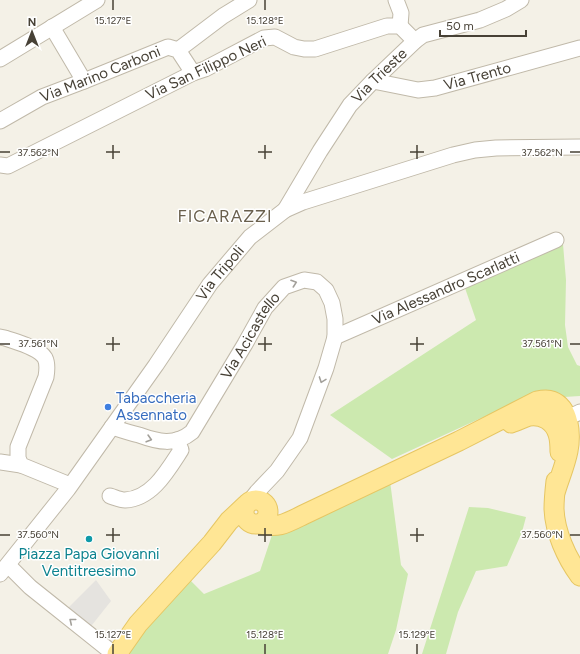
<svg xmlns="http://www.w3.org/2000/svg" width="580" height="654" font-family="Figtree,sans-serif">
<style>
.green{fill:#cce9af}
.parking{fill:#e5e3df}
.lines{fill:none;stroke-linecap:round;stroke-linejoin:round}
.minor-casing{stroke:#c0b9a9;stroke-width:17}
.major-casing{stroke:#e6c663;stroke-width:21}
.minor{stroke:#fff;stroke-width:15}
.major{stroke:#ffe695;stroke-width:19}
.oneway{stroke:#a3a09a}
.ticks{fill:none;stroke:#474136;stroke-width:1.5}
.shop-dot{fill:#3f7fe0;stroke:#fff;stroke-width:1.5}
.culture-dot{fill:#0f9aa8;stroke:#fff;stroke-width:1.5}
.labels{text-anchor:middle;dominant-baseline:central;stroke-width:3;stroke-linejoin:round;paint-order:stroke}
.street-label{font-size:15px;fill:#474136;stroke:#fff}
.shop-label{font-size:15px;fill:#366cbe;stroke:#fff;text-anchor:start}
.culture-label{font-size:15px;fill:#0d838f;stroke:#fff}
.quarter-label{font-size:17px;letter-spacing:1px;fill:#6a604d;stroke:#fff}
.ticks-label{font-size:10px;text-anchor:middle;fill:#474136;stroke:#fff;stroke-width:3;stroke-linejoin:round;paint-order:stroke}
</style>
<rect width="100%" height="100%" fill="#f4f1e7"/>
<path class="green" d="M563,244l3,36 -1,45 3,22 9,18 3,1v30l-16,1 -10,-6 -12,-1 -150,69 -62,-44 146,-95 -11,-32z
M390,481l11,84 7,9 -12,56 -8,24h-260l18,-26 44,-48 14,14 56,-23 12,-36z
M469,507l19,1 38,9 -4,15 -15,34 -31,5 -18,41 -12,42h-24z"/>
<path class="parking" d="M96,580l15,21 -23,29 -23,-19z"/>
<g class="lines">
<defs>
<g id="minor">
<path d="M396,0l5,13 -1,13"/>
<path d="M52,27l32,54"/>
<path d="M178,50l45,-34 26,-16"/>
<path d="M0,59l97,-59"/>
<path id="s1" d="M373,81l45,9 17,-2 145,-40"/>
<path id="s2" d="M0,121l42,-24 42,-16 84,-34 10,3 15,23"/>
<path d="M0,165l8,1 185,-93 12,-4 59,-31 11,-1 19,10 10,2h11l72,-23h13l15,15"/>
<path id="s3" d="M285,210l35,-59 30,-46 23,-24 42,-40 8,-6 57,-15 26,-11 15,-9"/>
<path d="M0,337l5,1c11,4 33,9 40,20 3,6 2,13 1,19l-28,70v11l3,7 49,20"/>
<path id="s4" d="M335,337l221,-97"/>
<path d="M557,415c8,4 15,1 23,-3"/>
<path id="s5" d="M112,427c9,3 18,6 27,8 19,7 36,11 53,-3l53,-88 20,-36 19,-21 20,-7 13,2 9,8 6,13 3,16v18l-9,31 -26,70 -23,33 -20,21 -7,9"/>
<path d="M0,462l21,3"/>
<path d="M110,496c4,1 10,4 15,4 27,-1 43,-30 56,-50l-4,-10"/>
<path d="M8,565l22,22 84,67"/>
<path id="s6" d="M0,574l68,-85 88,-124 54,-81 40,-47 35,-27 18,-8 150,-47 22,-5 21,-2 84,-1"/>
</g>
<path id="major" d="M511,423c6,-2 12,-5 18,-7 13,-2 25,5 29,18 2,6 2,12 2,18
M556,481c-1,9 -2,19 -2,28 1,23 12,48 26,67
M244 512a12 12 0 1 1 24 0a12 12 0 1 1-24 0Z
M259,524c20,4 26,0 44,-9l156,-74 78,-40c5,-1 10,-2 15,0 18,7 19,34 16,50 -3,15 -9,28 -13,42
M117,654l21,-30 74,-81 17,-22 17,-16"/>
</defs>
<use href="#minor" class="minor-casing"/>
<use href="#major" class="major-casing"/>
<use href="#minor" class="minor"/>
<use href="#major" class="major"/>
</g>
<defs><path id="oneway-chevron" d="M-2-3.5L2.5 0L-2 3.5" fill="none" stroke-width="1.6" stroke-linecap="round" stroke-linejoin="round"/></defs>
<g class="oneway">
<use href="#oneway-chevron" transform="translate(294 283) rotate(-19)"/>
<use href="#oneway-chevron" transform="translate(322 380) rotate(110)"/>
<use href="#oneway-chevron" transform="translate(149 439) rotate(16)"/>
<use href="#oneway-chevron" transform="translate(72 621) rotate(-141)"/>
</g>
<path class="ticks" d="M113,0v10M265,0v10M113,145v14M265,145v14M417,145v14M0,152h10M106,152h14M258,152h14M410,152h14M570,152h10M113,337v14M265,337v14M417,337v14M0,344h10M106,344h14M258,344h14M410,344h14M570,344h10M113,528v14M265,528v14M417,528v14M0,535h10M106,535h14M258,535h14M410,535h14M570,535h10M113,644v10M265,644v10M417,644v10"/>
<circle class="shop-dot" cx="108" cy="407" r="4"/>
<circle class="culture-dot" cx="89" cy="539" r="4"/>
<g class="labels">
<g class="street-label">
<text transform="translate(206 68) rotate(-25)">Via San Filippo Neri</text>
<text stroke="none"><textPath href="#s2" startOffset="111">Via Marino Carboni</textPath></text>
<text stroke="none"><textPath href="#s3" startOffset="165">Via Trieste</textPath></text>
<text stroke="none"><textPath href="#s1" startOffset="107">Via Trento</textPath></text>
<text stroke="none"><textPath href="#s6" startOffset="373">Via Tripoli</textPath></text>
<text stroke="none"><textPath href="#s4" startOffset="121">Via Alessandro Scarlatti</textPath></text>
<text stroke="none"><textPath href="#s5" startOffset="197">Via Acicastello</textPath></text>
</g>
<g class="shop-label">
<text x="116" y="398">Tabaccheria<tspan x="116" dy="17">Assennato</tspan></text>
</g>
<g class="culture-label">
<text x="89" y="554">Piazza Papa Giovanni<tspan x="89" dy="17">Ventitreesimo</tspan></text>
</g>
<g class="quarter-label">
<text x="225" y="216">FICARAZZI</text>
</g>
</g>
<g class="ticks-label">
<text x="113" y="24">15.127°E</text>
<text x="265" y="24">15.128°E</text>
<text x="38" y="156">37.562°N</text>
<text x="542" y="156">37.562°N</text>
<text x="38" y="347">37.561°N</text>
<text x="542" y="347">37.561°N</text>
<text x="38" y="538">37.560°N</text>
<text x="542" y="538">37.560°N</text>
<text x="113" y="638">15.127°E</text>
<text x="265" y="638">15.128°E</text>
<text x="417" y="638">15.129°E</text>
</g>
<g transform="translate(32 32)" stroke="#ffffff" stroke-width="3" paint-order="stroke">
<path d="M0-3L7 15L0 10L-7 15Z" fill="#474136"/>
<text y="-6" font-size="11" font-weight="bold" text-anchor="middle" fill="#474136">N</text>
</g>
<path d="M440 30v6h86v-6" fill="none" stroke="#474136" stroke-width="2"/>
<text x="446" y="30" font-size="12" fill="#474136" stroke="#ffffff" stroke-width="3" paint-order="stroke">50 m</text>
</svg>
